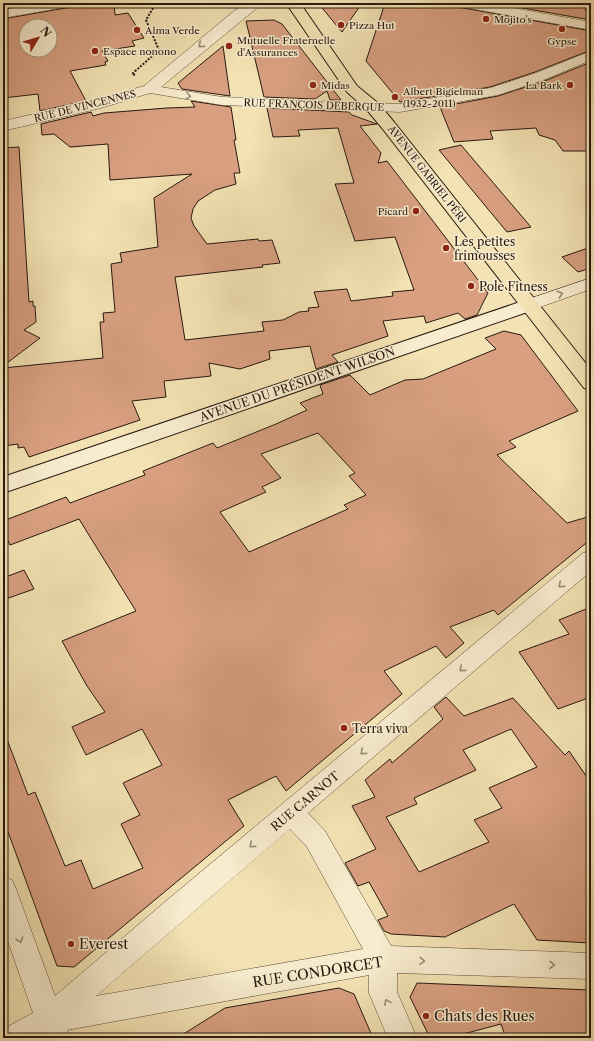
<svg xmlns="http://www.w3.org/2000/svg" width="594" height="1041" font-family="'Libre Caslon Text',serif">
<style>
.building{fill:#d8a081;stroke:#281810;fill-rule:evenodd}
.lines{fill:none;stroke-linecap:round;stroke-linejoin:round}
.street-casing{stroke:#5b4a39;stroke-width:1}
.secondary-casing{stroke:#281810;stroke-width:2}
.primary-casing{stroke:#281810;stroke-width:2}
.path{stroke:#281810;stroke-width:2;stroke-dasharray:2 1.5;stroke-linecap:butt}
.street{fill:#f7ecce;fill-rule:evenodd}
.secondary{fill:#f7ecce;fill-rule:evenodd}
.primary{fill:#f3e2b3;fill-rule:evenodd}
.oneway{stroke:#9a8d78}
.poi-dot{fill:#8f2418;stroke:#f7ecce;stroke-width:1.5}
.labels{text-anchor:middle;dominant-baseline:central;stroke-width:3;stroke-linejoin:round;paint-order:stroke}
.far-poi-label{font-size:10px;fill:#281810;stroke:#f7ecce;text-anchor:start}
.far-street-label{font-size:10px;fill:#281810;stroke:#f7ecce}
.poi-label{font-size:12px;fill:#281810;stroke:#f7ecce;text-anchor:start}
.street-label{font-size:12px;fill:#281810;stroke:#f7ecce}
.near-poi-label{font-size:14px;fill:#281810;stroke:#f7ecce;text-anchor:start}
.near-street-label{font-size:14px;fill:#281810;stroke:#f7ecce}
</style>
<rect width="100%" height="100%" fill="#f3e2b3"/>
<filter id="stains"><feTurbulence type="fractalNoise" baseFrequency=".005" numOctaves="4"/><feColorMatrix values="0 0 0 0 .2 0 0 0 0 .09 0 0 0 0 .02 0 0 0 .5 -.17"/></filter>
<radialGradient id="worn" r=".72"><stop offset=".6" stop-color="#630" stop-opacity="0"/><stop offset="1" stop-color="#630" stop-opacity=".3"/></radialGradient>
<path class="building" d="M3,3h31l-31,5z
M74,3h40l1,12 13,-2 16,25 -12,3 3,5 -33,5 6,10 -3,1 1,3 -36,6 16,30 -46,10 -2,-17 -35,4v-79l68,-12zM26,26h24v24h-24z
M318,3h44l-20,29z
M385,3h70l3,4 133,24v19l-56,22 -45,15 -90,15 -34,-41z
M494,3h97l-6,7 6,2v8z
M274,20l8,4 59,76h-11l-3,-9 -12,8 -51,-2 -18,-76z
M223,46l7,50 -48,-7 -4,-6z
M591,62v89h-28l-8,-11 -16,-5 -3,-7 -46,3 3,8 -39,3 -14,-35 58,-11 49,-16z
M191,101l40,6 5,33h-2l6,33h-6l2,11 -21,6 -17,11 -5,8 -2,9 3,8 13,18 51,-5 1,2 13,-1 8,23 -18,2 1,2 -88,10 10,63 79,-9 -2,-9 21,-2 16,-8 10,-1 -1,-3 11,-1 -5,-15 33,-3 4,12 42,-5 -1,-4 22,-2 -19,-53 -40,4 -20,-57 19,-1 -16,-55 -40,2 2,6 -27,1 -6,-29 82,4 3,3 25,9 -17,2 21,27 -3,10 9,-2 101,132 -11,22 -12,4 -7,-6 -32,10 -2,-7 -41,5 5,15 -56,19 6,7 -22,7 -6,-23 -41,5 1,8 -30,10 -31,-6 2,13 -47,5 2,16 -34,4 8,19 -111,37 -5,-10 -6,1v-4l-15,2v-78l100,-10 -3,-36h4l-1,-9 12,-1 -4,-48 11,-2 -2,-9 38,-6 -4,-49 38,-24 -82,6 -2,-36 -38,3 -16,-13 -12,1 -1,-11 50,-12 2,4 11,-3 63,-5 28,-1z
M461,145l70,82 -24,5 -68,-82z
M19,147l10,155 4,-1v5h2l1,16 -12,8 16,8 -37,28v-218z
M591,247v21l-13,4 -16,-15z
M504,331l17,4 57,76 -69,30 7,6 -19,8 70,68 24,-7v23l-93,76 -4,-5 -44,17 14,16 -18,15 -10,-12 -52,25 18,23 -116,97 -10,-15 -48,24 16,26 -170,141 -17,-1 -54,-148v-84h2l23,61 7,-3 30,74 16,-6 12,29 50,-21 -22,-44 19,-9 -17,-32 39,-18 -20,-36 -56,26 -14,-28 33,-15 -18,-26 -25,-45 74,-30 -57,-92 -69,26 -7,-14v-10l63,-24 4,6 75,-28 -2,-4 70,-28 4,5 59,-24 31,-14 -7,-7 23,-9 -3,-9 30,-10 20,20 35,-15 18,-1 73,-30 -11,-11zM318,433l37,40 -6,3 17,19 -22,10 4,4 -99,43 -29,-40 46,-20 -4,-5 19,-9 -20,-24z
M24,570l10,19 -31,11v-22z
M591,607v90l-33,12 -39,-57 50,-18 -10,-14z
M446,697l18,19 49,-18 52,57 4,-4 22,32v160l-54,-3 -23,-36 -69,33 -54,-3 -7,-3 -6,-11 10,-4 -19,-34 -11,4 -13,-23 31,-14 -24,-43 23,-9 -10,-17 25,-21 2,4 51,-44 -9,-12zM511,729l26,38 -48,21 13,20 -28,12 15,22 -70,30 -33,-55 31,-13 -3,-6 62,-28 -13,-20z
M417,983l174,7v48h-85l-5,-14 -53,14h-18l-20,-41z
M339,988l15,6 19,44h-196l48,-30z"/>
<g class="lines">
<defs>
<path id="street" d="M43,3h30l-2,3 -5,1 -63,11v-8z
M247,3h16l-102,84 61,10 178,7 90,-16 46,-15 55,-22v9l-45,19 -48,16 -98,17 -178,-7 -72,-12 -49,15 -98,23v-10l89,-20 52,-15 90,-75z
M456,3h29l106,19v8l-128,-23 -5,-1z
M591,278v11l-62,22 -6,-2 -3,-4 3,-4z
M591,551v20l-283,242 17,18 66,115 200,7v26l-194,-6v19l20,46h-29l-19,-45v-18l-302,55 3,8h-67l2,-10 28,-15 -30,-86v-50l9,3 4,9 39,107 111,-95 417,-348zM290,829l17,18 56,102 -267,47z"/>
<path id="secondary" d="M529,299l7,2 2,4 -2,4 -533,184v-16z"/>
<path id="primary" d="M286,3h14l57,83 22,18 15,18 197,248v20l-7,-2 -202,-260 -15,-18 -20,-18z"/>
</defs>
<use href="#street" class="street-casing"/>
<use href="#secondary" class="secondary-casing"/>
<use href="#primary" class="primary-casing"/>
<path class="path" d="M135,75l-3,-1 27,-24 -13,-30 10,-17"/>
<use href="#street" class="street"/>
<use href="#secondary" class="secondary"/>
<use href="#primary" class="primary"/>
</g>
<defs><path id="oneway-chevron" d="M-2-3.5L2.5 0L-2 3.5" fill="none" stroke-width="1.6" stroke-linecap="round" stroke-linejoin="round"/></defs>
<g class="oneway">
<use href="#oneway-chevron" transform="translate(201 45) rotate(140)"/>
<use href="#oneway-chevron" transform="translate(188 96) rotate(10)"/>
<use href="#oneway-chevron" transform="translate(560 294) rotate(-19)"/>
<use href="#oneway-chevron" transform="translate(561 585) rotate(140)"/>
<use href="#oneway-chevron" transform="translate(462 669) rotate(140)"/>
<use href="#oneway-chevron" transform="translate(363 752) rotate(140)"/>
<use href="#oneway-chevron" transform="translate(252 845) rotate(140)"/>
<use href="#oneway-chevron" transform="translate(20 940) rotate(71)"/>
<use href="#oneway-chevron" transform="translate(422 961) rotate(2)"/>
<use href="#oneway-chevron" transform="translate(552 965) rotate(2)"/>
<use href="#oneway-chevron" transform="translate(387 1002) rotate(-114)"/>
</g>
<g class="poi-dot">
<circle cx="486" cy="19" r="4"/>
<circle cx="341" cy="25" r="4"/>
<circle cx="562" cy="29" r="4"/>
<circle cx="137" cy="30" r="4"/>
<circle cx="229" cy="46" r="4"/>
<circle cx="95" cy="51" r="4"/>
<circle cx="313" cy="85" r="4"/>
<circle cx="570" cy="85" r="4"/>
<circle cx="395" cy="97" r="4"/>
<circle cx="416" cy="211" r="4"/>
<circle cx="446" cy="248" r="4"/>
<circle cx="471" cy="286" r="4"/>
<circle cx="344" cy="728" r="4"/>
<circle cx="71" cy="944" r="4"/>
<circle cx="426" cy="1016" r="4"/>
</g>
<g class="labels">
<g class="far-poi-label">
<text x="494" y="19">Mojito's</text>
<text x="349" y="25">Pizza Hut</text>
<text x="145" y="30">Alma Verde</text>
<text x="237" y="40">Mutuelle Fraternelle<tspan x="237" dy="12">d'Assurances</tspan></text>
<text x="562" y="41" text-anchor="middle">Gypse</text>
<text x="103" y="51">Espace nonono</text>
<text x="321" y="85">Midas</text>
<text x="562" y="85" text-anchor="end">La Bark</text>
<text x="403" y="91">Albert Bigielman<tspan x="403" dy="12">(1932-2011)</tspan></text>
<text x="408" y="211" text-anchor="end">Picard</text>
</g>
<g class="far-street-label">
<text transform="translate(314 105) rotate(2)">RUE FRANÇOIS DEBERGUE</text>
<text transform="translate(85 106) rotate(-14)">RUE DE VINCENNES</text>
<text transform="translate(427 174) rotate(52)">AVENUE GABRIEL PÉRI</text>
</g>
<g class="poi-label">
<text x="454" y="241">Les petites<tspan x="454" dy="14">frimousses</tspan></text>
<text x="479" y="286">Pole Fitness</text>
<text x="352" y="728">Terra viva</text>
</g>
<g class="street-label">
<text transform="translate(297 384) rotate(-19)">AVENUE DU PRÉSIDENT WILSON</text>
<text transform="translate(305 801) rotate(-40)">RUE CARNOT</text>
</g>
<g class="near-poi-label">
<text x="79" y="944">Everest</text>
<text x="434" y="1016">Chats des Rues</text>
</g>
<g class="near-street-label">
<text transform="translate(318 972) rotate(-9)">RUE CONDORCET</text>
</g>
</g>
<rect width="594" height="1041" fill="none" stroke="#f3e2b3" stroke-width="16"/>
<rect x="4" y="4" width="586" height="1033" fill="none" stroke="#281810" stroke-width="2"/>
<rect x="8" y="8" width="578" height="1025" fill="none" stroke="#281810"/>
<g transform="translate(38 38) rotate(52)"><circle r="19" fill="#f7ecce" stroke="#a49782"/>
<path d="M0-3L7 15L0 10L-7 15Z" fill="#8f2418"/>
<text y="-6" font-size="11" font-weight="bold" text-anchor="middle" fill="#281810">N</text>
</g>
<rect width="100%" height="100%" filter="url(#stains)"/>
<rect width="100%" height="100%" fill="url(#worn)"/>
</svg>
